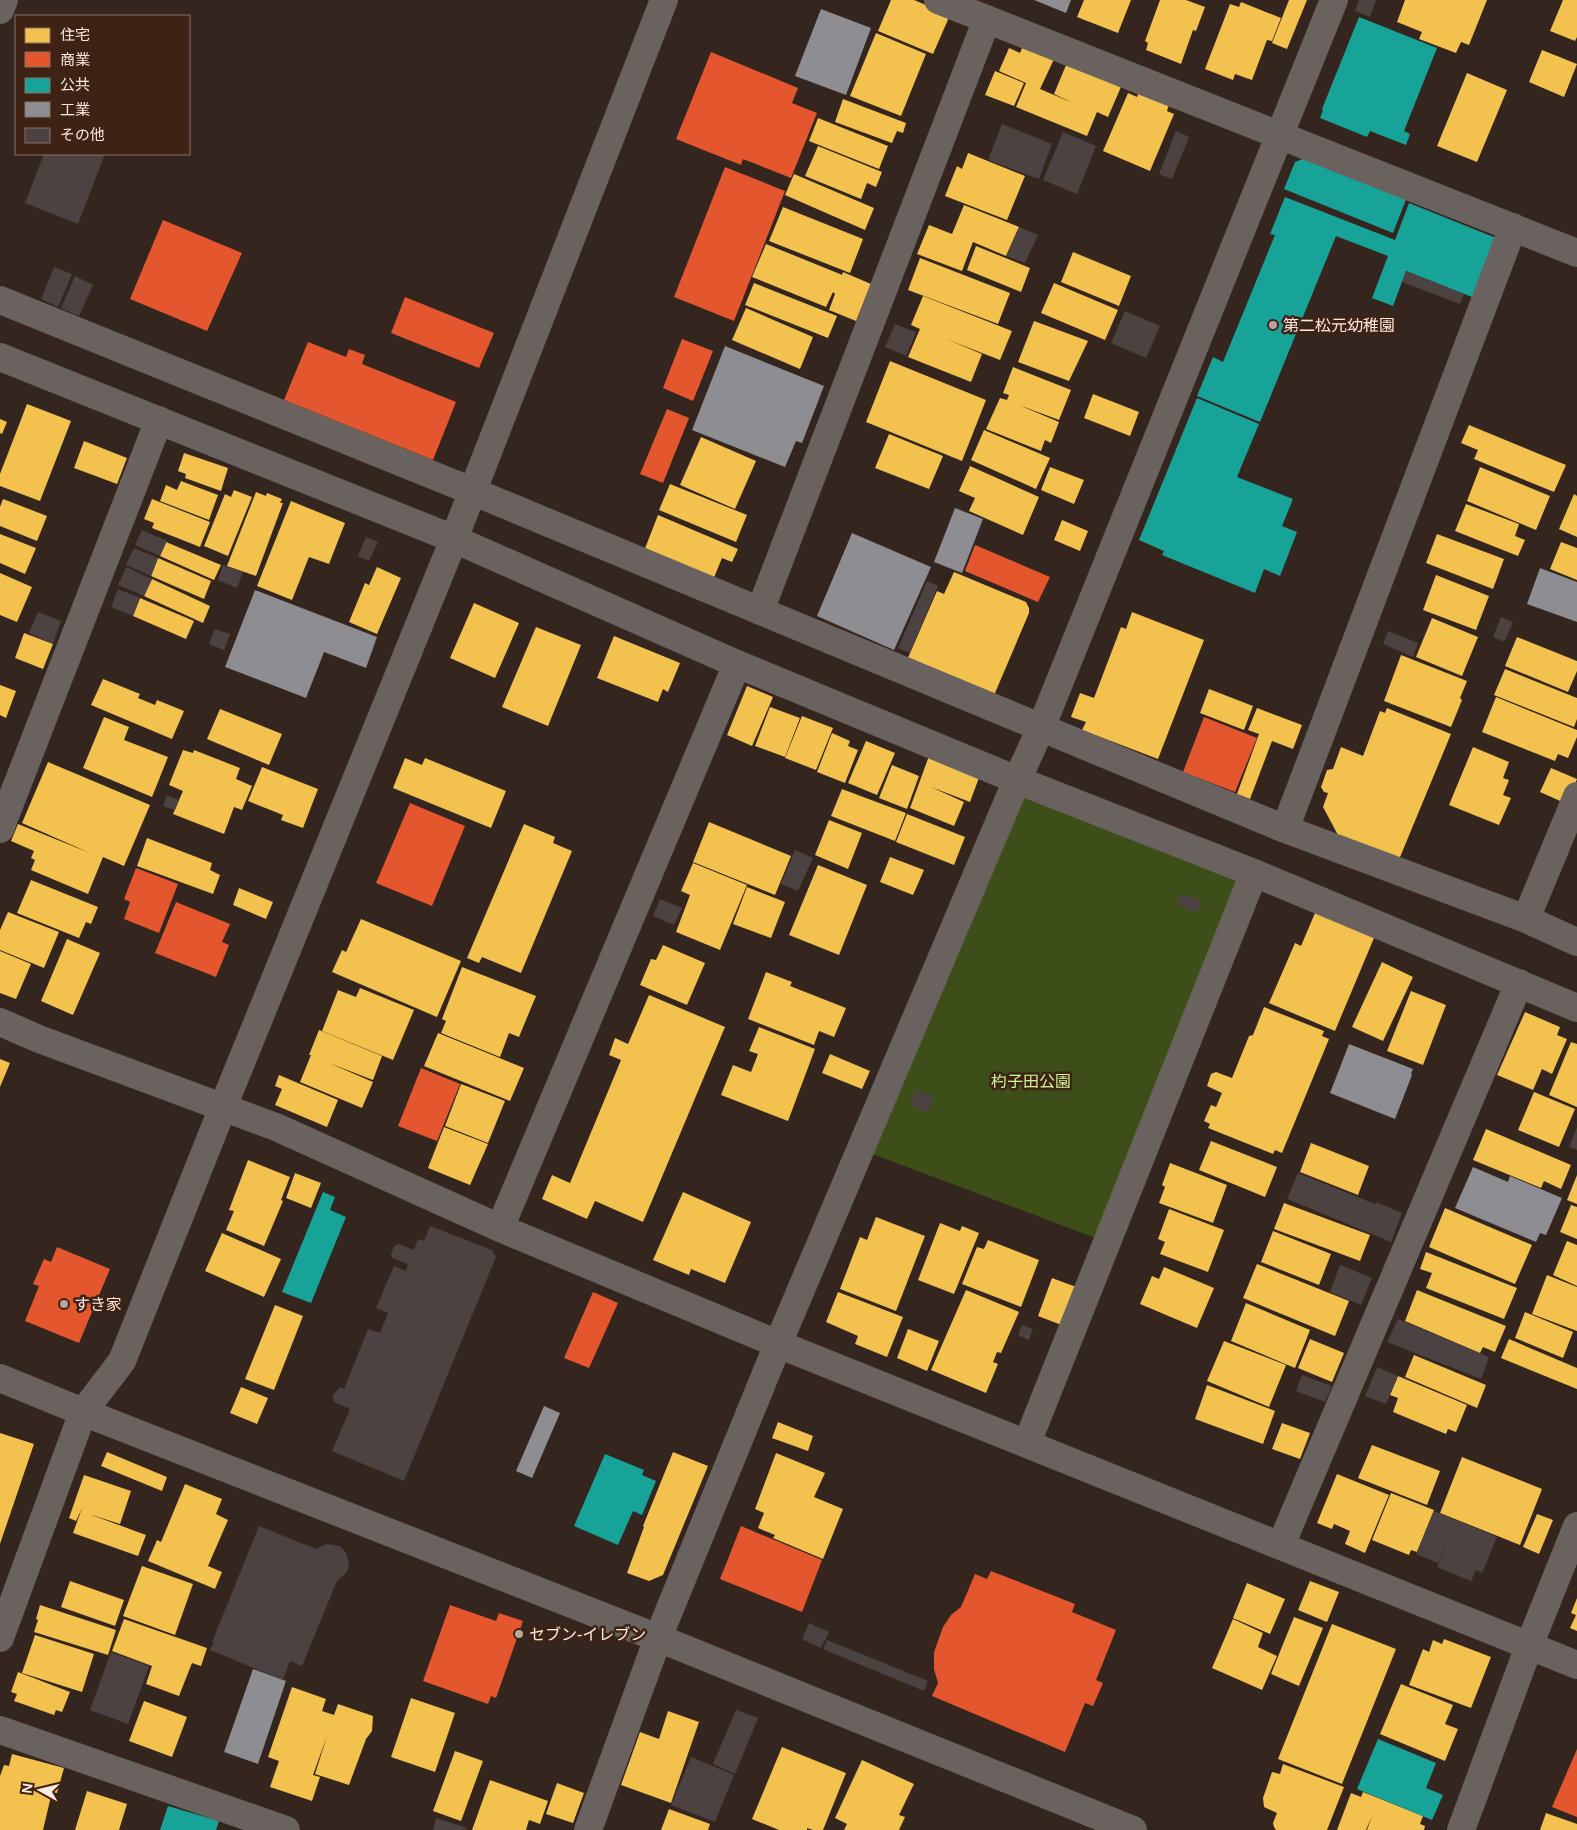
<svg xmlns="http://www.w3.org/2000/svg" width="1577" height="1830" font-family="Helvetica,'Noto Sans JP',sans-serif">
<style>
.green{fill:#3d4e19}
.homes{fill:#f2c14e}
.shops{fill:#e4572e}
.public{fill:#17a398}
.industry{fill:#8d8d92}
.building{fill:#4d4242}
.lines{fill:none;stroke-linecap:round;stroke-linejoin:round}
.minor{stroke:#6a625f;stroke-width:28}
.tertiary{stroke:#6a625f;stroke-width:28}
.poi-dot{fill:#b6a59c;stroke:#3e2314;stroke-width:2}
.labels{text-anchor:middle;dominant-baseline:central;stroke-width:5;stroke-linejoin:round;paint-order:stroke}
.poi-label{font-size:16px;fill:#fce9e0;stroke:#3e2314;text-anchor:start}
.park-label{font-size:16px;fill:#ccf495;stroke:#3e2314}
</style>
<rect width="100%" height="100%" fill="#34261e"/>
<path class="green" d="M1020,784l227,89 -146,367 -234,-88z"/>
<path class="homes" d="M891,0h23l36,15 -17,39 -55,-23z
M1084,0h47l-13,33 -41,-16z
M1160,0h26l19,7 -9,24 -3,-1 -12,34 -35,-14 2,-7 -3,-2z
M1289,0h18l-20,49 -15,-6z
M1405,0h82l-18,45 -8,-3 -5,11 -37,-14 3,-7 -25,-10z
M1563,0h14v37l-2,4 -25,-10z
M1241,2l40,16 -9,23 -5,-1 -15,40 -17,-6 -2,6 -28,-11 25,-65 9,3z
M876,33l50,21 -25,62 -51,-20z
M1024,43l31,14 -15,32 33,14 -19,-9 15,-36 55,22 -16,37 -11,-5 -10,24 -71,-29 10,-24 -27,-12 10,-23 11,5z
M1542,50l35,14 -13,33 -35,-15z
M995,71l29,12 -10,23 -29,-11z
M1467,73l40,17 -30,72 -40,-16z
M1140,88l30,13 -3,10 7,3 -24,57 -47,-20 25,-58 9,4z
M843,99l63,24 -3,10 -6,-2 -5,12 -57,-21z
M818,118l70,28 -9,23 -70,-28z
M818,146l64,26 -6,15 -9,-4 -6,16 -56,-23z
M968,153l57,23 -18,44 -62,-24 12,-30 5,3z
M794,174l80,34 -9,22 -80,-35z
M964,205l55,22 -13,29 -33,-14 -11,29 -45,-17 12,-29 23,9z
M783,207l80,32 -13,34 -81,-32z
M766,244l74,30 2,1 1,-3 28,12 -15,37 -27,-11 6,-16 -2,-2 -7,15 -74,-30z
M976,246l54,22 -9,24 -54,-22z
M1073,252l58,24 -12,30 -58,-24z
M920,258l90,35 -12,31 -90,-34z
M754,283l83,33 -9,22 -83,-33z
M1054,283l64,27 -13,30 -64,-27z
M923,296l89,35 -12,29 -54,-21 36,15 -11,28 -63,-25 12,-28 -9,-4z
M746,308l67,29 -13,32 -68,-29z
M1034,321l54,20 -19,40 -51,-19z
M890,361l96,39 -24,61 -96,-39z
M1013,367l58,23 -12,30 -40,-15 40,17 -8,21 -6,-3 -4,11 -55,-22 14,-31 7,2 2,-5 -6,-2z
M1093,394l46,18 -9,24 -46,-18z
M27,404l44,17 -31,80 -40,-15v-12z
M0,419l7,3 -5,12 -2,-1z
M1469,425l97,40 -12,27 -80,-33 4,-9 -17,-7z
M984,430l66,28 -14,31 -65,-29z
M889,434l54,22 -14,33 -54,-21z
M701,437l55,24 -21,48 -55,-24z
M84,441l43,17 -10,26 -43,-16z
M184,453l44,15 -7,23 -36,-13 1,-4 -8,-3z
M970,466l69,31 -16,38 -54,-24 6,-13 -16,-7z
M1050,467l34,13 -10,24 -33,-14z
M1480,467l70,29 -14,34 -69,-29z
M181,481l37,14 -9,25 -49,-19 6,-16 11,5z
M670,484l77,31 -11,27 -77,-32z
M234,490l18,7 -24,59 -24,-10 21,-52 6,3z
M256,492l10,4 1,-3 15,6 -2,4h3l-27,73 -29,-10z
M1574,494l3,2v41l-18,-8z
M3,499l44,17 -10,25 -37,-15v-19z
M152,499l58,23 -10,25 -48,-19 2,-5 -10,-4z
M291,501l54,22 -16,41 -20,-7 -17,43 -35,-14z
M1466,504l53,20 -4,12 10,4 -7,16 -63,-25z
M658,515l80,34 -6,13 -10,-4 -9,22 -69,-29z
M1062,520l26,11 -8,20 -26,-11z
M0,534l36,14 -11,26 -25,-11z
M1437,534l67,25 -11,30 -67,-26z
M166,542l55,23 -7,15 -54,-24z
M1561,542l16,6v32l-27,-11z
M158,558l53,23 -7,18 -53,-23z
M377,567l24,11 -24,56 -28,-12 16,-39 4,2z
M954,572l72,30 3,6v5l-34,80 -4,1 -84,-34 30,-69 7,3z
M0,573l32,14 -15,35 -17,-7z
M1436,575l53,21 -13,34 -53,-20z
M152,579l58,27 -7,17 -59,-27z
M140,598l54,23 -8,18 -53,-23z
M474,603l45,20 -24,55 -45,-20z
M1132,612l72,28 -46,119 -76,-29 4,-8 -15,-5 9,-24 14,5 27,-71 5,2z
M1432,618l46,19 -16,39 -46,-19z
M536,627l45,18 -33,81 -46,-19z
M24,633l29,11 -10,25 -28,-11z
M614,636l66,27 -12,29 -5,-3 -5,13 -61,-24z
M1517,637l60,24v10l-9,21 -63,-26z
M1401,655l66,26 -7,17 2,2 -11,27 -67,-26z
M1505,669l72,29v21l-3,8 -80,-32z
M103,679l37,15 -2,4 17,7 2,-5 27,11 -12,28 -81,-34z
M0,685l16,6 -10,27 -6,-3z
M747,686l26,11 -21,49 -25,-11z
M1209,689l44,17 -9,24 -44,-17z
M1496,697l81,33v7l-9,21 -10,-4 -3,7 -73,-29z
M770,707l30,11 -15,39 -30,-11z
M1257,708l45,17 -9,24 -21,-8 -22,58 -13,-5 22,-60 -11,-4z
M1387,708l64,26 -53,128 -59,-25 -16,-30 5,-14 -4,-1 -3,-5 6,-17 6,-1 8,-22 22,9 17,-45 5,2z
M220,709l62,25 -13,31 -62,-26z
M802,716l31,12 -17,42 -31,-12z
M104,717l25,10 -5,13 44,17 -16,40 -69,-29z
M832,733l18,8 -2,5 10,4 -13,33 -28,-11z
M866,741l29,12 -18,42 -29,-12z
M1473,747l36,15 -6,16 6,2 -6,15 8,3 -12,27 -50,-20z
M183,750l10,3 1,-3 46,18 -4,11 16,7 -10,24 -8,-3 -10,27 -51,-20 10,-23 -14,-6z
M929,756l51,19 -10,27 -39,-15 33,15 -10,24 -44,-18z
M405,758l17,7 3,-7 81,33 -15,37 -98,-40z
M48,762l102,43 -26,61 -21,-9 -15,37 -57,-24 4,-10 -4,-2 3,-7 -23,-10 7,-17 72,29 -68,-30z
M892,765l27,11 -12,33 -28,-11z
M262,767l56,22 -15,39 -22,-8 2,-5 -35,-14z
M1551,768l26,11 -10,25 -27,-12z
M842,789l64,24 -11,28 -64,-25z
M907,814l58,23 -11,28 -58,-23z
M829,820l33,13 -14,36 -33,-14z
M709,822l82,34 -16,39 -82,-33z
M524,824l31,13 -2,6 19,8 -51,122 -39,-16 -3,6 -12,-5z
M147,838l65,25 -2,7 10,5 -7,19 -76,-28z
M890,857l34,13 -11,25 -33,-13z
M693,863l54,22 -27,65 -44,-18 14,-37 -9,-4z
M818,865l49,20 -28,70 -50,-20z
M31,880l67,27 -7,17 -5,-2 -7,16 -62,-25z
M747,887l38,15 -14,36 -38,-14z
M239,888l34,14 -7,17 -33,-14z
M8,912l51,20 -15,36 -44,-18v-20z
M1315,913l59,25 -39,93 -66,-28 26,-60 6,3z
M361,919l100,42 -24,56 -105,-45 10,-22 4,2z
M67,939l33,14 -27,62 -32,-14z
M663,945l42,18 -18,42 -47,-20 11,-26 5,1z
M0,951l31,13 -15,35 -16,-6z
M1382,962l31,15 -30,64 -31,-14z
M462,967l74,29 -17,41 -10,-4 -9,24 -59,-24 5,-12 -4,-2z
M766,972l26,10 -2,4 56,22 -12,29 -15,-6 -5,14 -66,-26z
M360,988l54,22 -21,50 -71,-29 16,-41 18,7z
M1411,991l35,14 -23,60 -36,-14z
M649,995l76,32 -82,195 -48,-21 -8,18 -45,-20 10,-24 18,8 51,-123 -12,-5 6,-17 13,6z
M1264,1007l60,24 -2,5 7,3 -47,114 -7,-3 -2,4 -65,-26 2,-4 -6,-3 7,-16 5,2 6,-14 -15,-7 4,-12 5,-2 16,6 17,-42 4,-1z
M1525,1012l35,15 -3,8 10,4 -15,35 -10,-5 -9,21 -36,-15z
M759,1027l56,22 -27,72 -67,-26 12,-30 18,7 7,-18 -9,-3z
M319,1030l63,26 -9,24 -44,-17 44,19 -11,26 -62,-26 11,-27h-2z
M438,1033l86,35 -14,33 -86,-35z
M1571,1042l6,2v63l-28,-12z
M830,1054l40,17 -8,18 -40,-16z
M0,1059l10,4 -10,24z
M279,1075l59,25 -11,27 -52,-22 7,-16 -7,-3z
M461,1084l44,17 -17,42 -43,-17z
M1534,1092l41,17 -16,38 -41,-17z
M444,1127l44,17 -18,41 -42,-17z
M1486,1129l85,36 -10,24 -17,-8 -3,7 -68,-28z
M1211,1141l66,26 -12,30 -66,-27z
M1311,1143l58,23 -11,29 -58,-23z
M248,1160l42,17 -9,23 2,1 -19,45 -38,-16 8,-19 -5,-1z
M1170,1163l57,22 -14,38 -54,-20 6,-16 -3,-2z
M295,1173l26,10 -10,25 -25,-10z
M1577,1175v29l-10,-4z
M683,1192l68,30 -26,61 -34,-14 -2,6 -36,-15z
M1284,1203l86,32 -10,26 -86,-32z
M1571,1205l6,2v32l-17,-7z
M1445,1208l87,37 -17,39 -86,-37z
M1169,1209l55,21 -16,42 -48,-18 5,-12 -7,-3z
M876,1217l49,19 -29,75 -56,-22 20,-52 7,3z
M940,1223l20,8 2,-5 17,7 -25,61 -36,-14z
M1273,1231l58,23 -12,31 -58,-23z
M222,1233l59,26 -17,38 -59,-26z
M988,1240l51,20 -18,47 -59,-23 15,-37 7,2z
M1567,1241l10,4v41l-24,-11z
M1426,1252l91,36 -13,31 -78,-31 6,-15 -12,-4z
M1257,1264l92,37 -14,35 -92,-38z
M1164,1267l50,21 -17,40 -57,-24 12,-28 7,3z
M1547,1275l30,12v44l-45,-17z
M1052,1278l27,10 -15,38 -26,-10z
M966,1290l53,22 -18,41 -4,-1 -4,10 5,2 -12,29 -55,-23z
M1417,1290l89,36 -11,26 -12,-5 -3,6 -75,-32z
M838,1292l65,25 -16,40 -32,-13 3,-8 -32,-14z
M1246,1303l64,27 -15,38 -64,-27z
M275,1305l28,11 -29,74 -29,-11z
M1525,1312l48,20 -10,26 -48,-20z
M908,1329l31,12 -12,30 -30,-13z
M1310,1339l34,14 -12,29 -34,-14z
M1509,1339l68,29v21l-76,-31z
M1224,1341l62,24 -17,42 -62,-26z
M1414,1355l72,30 -9,23 -72,-31z
M1398,1376l69,29 -11,27 -8,-3 -2,5 -53,-22 5,-14 -8,-3z
M1207,1385l68,26 -12,33 -68,-25z
M241,1387l27,11 -11,26 -27,-11z
M778,1422l35,14 -5,15 -36,-13z
M1282,1423l28,10 -10,26 -28,-10z
M0,1433l34,11 -34,100z
M1372,1445l68,26 -13,34 -69,-27z
M107,1452l60,25 -5,14 -61,-25z
M673,1452l35,14 -45,109 -14,6 -22,-8 17,-46 -1,-1z
M776,1453l49,20 -11,24 29,12 -20,50 -50,-21 2,-3 -17,-7 6,-15 -9,-4z
M1462,1457l80,32 -22,56 -80,-32z
M1337,1474l52,21 -24,58 -20,-9 5,-13 -16,-7 -2,5 -15,-6z
M84,1475l47,16 -11,33 -31,-10 57,21 -8,21 -65,-23 9,-25 -6,13 -7,-3z
M185,1484l37,15 -6,15 12,6 -20,46 14,6 -7,17 -67,-28 9,-21 4,2z
M1391,1493l43,17 -17,42 -6,-2 -2,5 -37,-15z
M1537,1514l16,6 -14,34 -16,-7z
M142,1566l51,18 -18,51 -52,-19z
M70,1581l54,19 -9,26 -54,-19z
M1310,1581l29,11 -12,30 -29,-12z
M1247,1583l38,16 -15,35 -37,-16z
M1577,1598v33l-7,-3 6,-13 -5,-2z
M40,1605l76,25 -8,25 -74,-23 4,-12 -2,-1z
M1294,1617l29,11 -24,58 -28,-12z
M124,1619l83,29 -6,18 -9,-3 -13,33 -33,-12 6,-18 -40,-15z
M1233,1619l30,14 -5,14 19,9 -15,34 -50,-22z
M1332,1624l64,25 -54,135 -64,-25z
M35,1635l59,19 -12,38 -60,-19z
M1444,1639l47,18 -20,51 -62,-23 14,-36 6,3 4,-12 9,4z
M18,1672l52,20 -8,20 -6,-2 -2,5 -40,-14 3,-7 -6,-2z
M1401,1684l52,21 -8,19 13,5 -13,32 -65,-27z
M292,1687l34,12 -4,12 12,4 4,-11 35,12 -1,15 -6,8 -17,46 -34,-11 12,-38 -14,39 7,2 -8,24 -42,-14 9,-26 -11,-4z
M411,1698l44,15 -20,59 -44,-15z
M144,1701l43,16 -15,40 -43,-16z
M668,1711l31,11 -28,81 -50,-18 19,-53 19,7z
M782,1747l64,26 -23,57h-10l-6,-2v2h-28l-27,-11z
M455,1751l28,10 -22,60 -28,-10z
M12,1754l52,14 -7,25 -5,-1 -9,38h-43v-54l4,-11 5,1z
M862,1760l52,24 -15,31 6,2 -6,13h-55l3,-6 -12,-6z
M1283,1764l61,23 -17,43h-51l-2,-3 -1,-4 4,-10 -13,-6 -1,-9 9,-26 8,2z
M490,1780l58,21 -8,23 -11,-4 -3,10h-54z
M557,1783l27,10 -11,30 -27,-9z
M87,1791l40,13 -8,26h-44z
M1363,1792l60,24 -3,8 5,2 -1,4h-57l5,-14 -6,14h-29l14,-37 10,4z
M669,1809l41,15 -2,6h-47z
M1546,1813l31,11v6h-37z"/>
<path class="shops" d="M711,52l87,36 -6,15 25,10 -26,65 -48,-19 -2,6 -65,-26z
M725,167l60,24 -51,130 -60,-24z
M163,220l79,33 -35,78 -77,-32z
M405,297l89,36 -15,35 -88,-35z
M682,339l31,12 -20,50 -30,-13z
M308,342l38,15 3,-8 16,6 -3,9 94,38 -23,58 -149,-60z
M667,409l22,9 -26,65 -23,-9z
M975,545l75,32 -12,25 -73,-31z
M1204,717l53,21 -22,54 -52,-20z
M410,803l55,23 -33,80 -56,-23z
M136,868l42,16 -19,49 -35,-14 6,-17 -6,-3z
M176,902l54,22 -8,18 7,3 -13,32 -61,-24z
M421,1068l39,16 -23,57 -39,-15z
M57,1247l53,22 -31,74 -54,-22 14,-35 -6,-2 11,-25 7,3z
M593,1292l25,11 -29,65 -25,-10z
M741,1526l81,34 -20,52 -82,-33z
M991,1571l84,33 -3,8 44,18 -20,50 7,3 -10,23 -8,-3 -20,49 -133,-56 6,-13 -4,-14v-17l9,-25 8,-12 10,-8 14,-33 12,5z
M450,1605l46,16 3,-8 24,8 -27,77 -5,-2 -3,8 -65,-23z
M1577,1749v68l-25,-10z"/>
<path class="public" d="M1359,17l78,31 -33,83 6,3 -4,11 -36,-14 -3,6 -47,-19 3,-8 -1,-1z
M1308,157l99,40 -14,36 -109,-44 11,-27z
M1285,197l110,43 14,-37 92,37 -19,61 -76,-30 -13,35 -21,-8 16,-42 -52,-20 -76,186 -63,-26 16,-39 10,5 52,-127 -5,-1z
M1197,398l62,26 -22,53 56,22 -11,27 15,6 -17,44 -16,-7 -9,24 -93,-38 2,-4 -25,-11z
M323,1192l12,5 -5,13 16,7 -35,86 -29,-11z
M605,1454l39,16 -2,5 14,6 -14,34 -9,-4 -15,34 -44,-19z
M1378,1739l58,24 -10,25 17,7 -11,25 -75,-31z
M168,1806l51,15 -3,9h-56z"/>
<path class="industry" d="M1034,0h37l-5,13z
M821,9l50,19 -25,67 -51,-19z
M725,346l99,40 -22,57 -6,-2 -11,26 -93,-37z
M955,508l28,11 -21,54 -28,-11z
M852,533l79,34 -37,83 -77,-34z
M1540,568l37,14v40l-50,-18z
M255,590l122,47 -11,31 -42,-16 -18,46 -81,-31z
M1349,1044l64,25 -2,5 1,1 -17,44 -65,-26z
M1473,1167l35,15 2,-6 52,22 -16,37 -6,-2 -4,9 -81,-34z
M544,1406l16,7 -28,65 -16,-7z
M253,1669l33,12 -28,83 -34,-12z"/>
<path class="building" d="M1359,0h17l-6,17 -15,-6z
M1002,124l50,20 -13,35 -51,-19z
M1176,131l13,6 -17,42 -13,-5z
M1063,132l33,14 -19,48 -34,-14z
M44,154h61l-27,70 -53,-21z
M1019,227l19,8 -13,28 -19,-7z
M54,267l18,7 -14,33 -17,-8z
M1406,271l58,23 -4,10 -58,-22z
M75,276l18,9 -14,31 -18,-8z
M1125,311l35,15 -14,32 -35,-15z
M895,324l21,8 -10,24 -21,-9z
M142,530l25,11 -7,15 -25,-11z
M366,537l12,5 -9,19 -11,-5z
M134,548l24,10 -7,18 -25,-11z
M223,565l20,7 -6,16 -19,-8z
M126,567l26,12 -8,17 -26,-11z
M927,581l11,5 -28,67 -12,-5z
M118,589l22,9 -7,18 -22,-9z
M38,612l23,9 -8,23 -24,-11z
M1501,617l12,5 -9,20 -11,-5z
M215,629l15,5 -6,16 -15,-6z
M1388,631l30,12 -5,14 -30,-13z
M167,795l12,5 -4,10 -12,-4z
M795,850l18,8 -15,33 -17,-7z
M1181,894l20,6 -3,12 -20,-6z
M660,899l22,9 -8,17 -21,-9z
M916,1090l18,7 -6,15 -18,-7z
M1577,1127v23l-8,-3z
M1298,1173l77,31 1,-2 26,11 -11,29 -104,-43z
M430,1226l62,24 4,7 -92,224 -72,-30 18,-42 -16,-7 -1,-7 7,-8 4,2 24,-60 12,4 8,-20 -12,-5 18,-42 12,5 2,-7 -16,-6 -1,-3 3,-9 5,-2 15,6 4,-11 6,2z
M1340,1265l32,13 -11,27 -31,-13z
M1398,1319l91,38 -8,22 -94,-37z
M1022,1325l11,4 -4,11 -11,-5z
M1377,1367l21,9 -12,28 -21,-8z
M1302,1375l30,11 -7,16 -29,-11z
M1434,1511l63,26 -15,36 -6,-3 -5,11 -34,-14 12,-29 -11,25 -22,-9z
M259,1526l57,23 10,-5 14,2 6,7 3,10 -2,9 -10,9 -35,85 -12,-5 -7,19 -73,-30 4,-8h-2z
M809,1623l20,9 -8,16 -19,-9z
M827,1640l101,41 -4,10 -101,-42z
M111,1652l38,14 -21,58 -38,-14z
M736,1710l22,8 -23,56 -22,-10z
M691,1757l43,18 -19,47 -44,-17z
M436,1818l31,10 -1,2h-33z"/>
<g class="lines">
<path class="minor" d="M938,0l639,253
M0,10l4,-10
M0,300l472,191 813,338 241,90 51,23
M0,357l454,182 283,125 280,116 237,93 323,135
M760,611l227,-592
M0,829l159,-409
M1285,829l228,-602
M1526,919l51,-123
M0,1022l39,17 237,88 224,101 278,116 799,321
M500,1228l237,-564
M1027,1443l227,-570
M1281,1545l238,-562
M0,1638l83,-226
M0,1730l286,100
M588,1830l70,-192 120,-294 239,-564 24,-52 293,-728
M1461,1830l68,-184 48,-120"/>
<path class="tertiary" d="M0,1378l83,34 575,226 475,192
M83,1412l39,-51 101,-254 231,-568 210,-539"/>
</g>
<g class="poi-dot">
<circle cx="1273" cy="325" r="5"/>
<circle cx="64" cy="1304" r="5"/>
<circle cx="519" cy="1634" r="5"/>
</g>
<g class="labels">
<g class="poi-label">
<text x="1283" y="325">第二松元幼稚園</text>
<text x="74" y="1304">すき家</text>
<text x="529" y="1634">セブン-イレブン</text>
</g>
<g class="park-label">
<text x="1031" y="1081">杓子田公園</text>
</g>
</g>
<rect x="15" y="15" width="175" height="140" fill="#3e2314" stroke="#8a7266"/>
<rect x="25" y="28" width="25" height="15" fill="#f2c14e" stroke="#8a7266"/>
<text x="60" y="40" font-size="15" fill="#fce9e0">住宅</text>
<rect x="25" y="52" width="25" height="15" fill="#e4572e" stroke="#8a7266"/>
<text x="60" y="65" font-size="15" fill="#fce9e0">商業</text>
<rect x="25" y="78" width="25" height="15" fill="#17a398" stroke="#8a7266"/>
<text x="60" y="90" font-size="15" fill="#fce9e0">公共</text>
<rect x="25" y="102" width="25" height="15" fill="#8d8d92" stroke="#8a7266"/>
<text x="60" y="115" font-size="15" fill="#fce9e0">工業</text>
<rect x="25" y="128" width="25" height="15" fill="#4d4242" stroke="#8a7266"/>
<text x="60" y="140" font-size="15" fill="#fce9e0">その他</text>
<g transform="translate(40 1790) rotate(278)" stroke="#3e2314" stroke-width="4" paint-order="stroke">
<path d="M0-4L9 19L0 12L-9 19Z" fill="#fce9e0"/>
<text y="-8" font-size="14" font-weight="bold" text-anchor="middle" fill="#fce9e0">N</text>
</g>
</svg>
